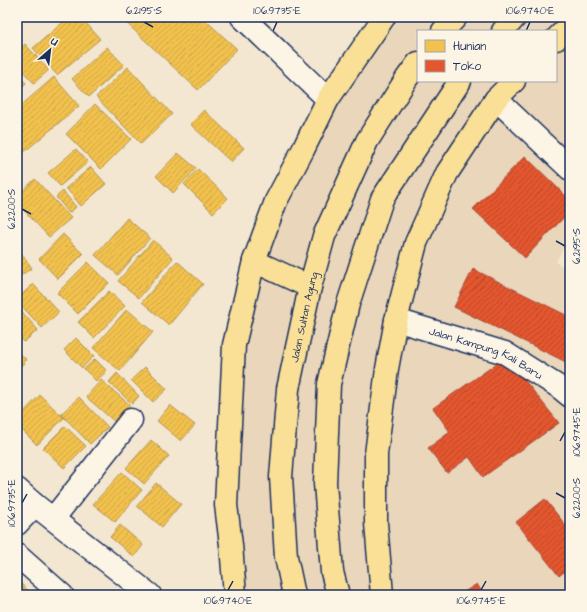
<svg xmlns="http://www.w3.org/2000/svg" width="587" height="612" font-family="'Architects Daughter',sans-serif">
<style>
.built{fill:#e9d6bb;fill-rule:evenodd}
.homes{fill:url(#homes-hatch);stroke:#b29553}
.shops{fill:url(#shops-hatch);stroke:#a84b3c}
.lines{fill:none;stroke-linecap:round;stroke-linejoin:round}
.street-casing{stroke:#1b2f5e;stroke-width:25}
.secondary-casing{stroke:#1b2f5e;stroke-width:25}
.highway-casing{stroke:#1b2f5e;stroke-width:25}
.street{stroke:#fcf5e5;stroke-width:22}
.secondary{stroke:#fcf5e5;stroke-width:22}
.highway{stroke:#fadf96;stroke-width:22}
.ticks{fill:none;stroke:#1b2f5e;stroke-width:1.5}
.labels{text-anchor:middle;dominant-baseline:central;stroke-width:4;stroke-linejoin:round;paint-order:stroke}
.street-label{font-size:11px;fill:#1b2f5e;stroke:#fcf5e5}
.neatline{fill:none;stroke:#1b2f5e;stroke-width:1.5}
.ticks-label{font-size:10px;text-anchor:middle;fill:#1b2f5e}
</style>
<defs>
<pattern id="homes-hatch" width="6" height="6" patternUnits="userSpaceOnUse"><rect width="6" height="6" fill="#f2c14e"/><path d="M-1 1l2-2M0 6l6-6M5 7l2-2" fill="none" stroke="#cfa646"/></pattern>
<pattern id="shops-hatch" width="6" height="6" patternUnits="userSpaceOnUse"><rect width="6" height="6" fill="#e4572e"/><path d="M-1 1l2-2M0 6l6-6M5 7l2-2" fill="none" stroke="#b8482a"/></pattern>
</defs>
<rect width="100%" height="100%" fill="#f3e7d2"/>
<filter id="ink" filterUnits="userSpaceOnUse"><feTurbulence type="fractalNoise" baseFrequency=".025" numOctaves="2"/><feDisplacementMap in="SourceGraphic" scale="8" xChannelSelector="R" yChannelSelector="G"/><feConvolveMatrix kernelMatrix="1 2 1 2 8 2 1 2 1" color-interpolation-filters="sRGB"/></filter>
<g filter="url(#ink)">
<path class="built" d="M384,17h186v218l-14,27 14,10v323h-335l-1,-250 42,-144zM418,31h138v50h-138z"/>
<path class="homes" d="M69,17h12l19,22 -43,36 -24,-27z
M120,17h82l35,32 -39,41z
M25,44l24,26 -15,13 -17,-18v-13z
M107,47l17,18 -35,32 -17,-18z
M128,67l44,47 -31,30 -45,-47z
M17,73l9,10 -9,8z
M54,77l25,29 -56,47 -6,-7v-37z
M95,104l36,35 -30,30 -35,-35z
M204,110l40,38 -13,14 -41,-38z
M76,149l12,13 -28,24 -12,-13z
M178,153l18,15 -23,25 -17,-17z
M91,167l15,17 -25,22 -15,-18z
M198,169l30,29 -15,15 -29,-29z
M35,179l36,39 -22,19 -32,-34v-7z
M63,191l13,16 -7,6 -13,-16z
M127,218l23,20 -32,37 -23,-20z
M63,234l20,20 -25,25 -19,-20z
M153,240l20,18 -34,40 -21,-17z
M17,247l15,21 -15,10z
M177,261l26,23 -34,41 -27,-23z
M88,262l21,21 -31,31 -21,-21z
M33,284l26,28 -17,16 -25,-27v-2z
M109,291l16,15 -31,32 -16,-16z
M17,306l21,24 -14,12 -7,-7z
M127,309l26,23 -33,39 -27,-23z
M76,338l18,18 -12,12 -18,-18z
M17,351l10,9 -10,10z
M95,359l12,12 -11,10 -12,-12z
M145,367l22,22 -14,13 -22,-22z
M117,373l22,23 -7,8 -23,-22z
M101,380l29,25 -15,17 -29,-25z
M40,395l24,23 -27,27 -20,-20v-6z
M79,397l29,30 -18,17 -29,-30z
M170,405l25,20 -14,16 -24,-20z
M65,426l21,20 -22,22 -21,-20z
M151,440l18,16 -25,28 -18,-16z
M122,472l20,18 -27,32 -22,-18z
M156,483l25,21 -19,23 -25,-21z
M120,525l23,20 -9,12 -24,-20z
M17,580l16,15h-16z"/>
<path class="shops" d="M525,156l45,44v11l-45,47 -52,-49z
M473,269l97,48v47l-116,-57z
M506,357l53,66 -76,54 -14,-20 -22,16 -19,-25 22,-16 -17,-24z
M545,499l22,28 3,-2v42l-11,9 -43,-54z
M477,584l7,11h-25z"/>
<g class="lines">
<defs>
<g id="street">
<path d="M496,99l74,70"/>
<path id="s1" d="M396,320l109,33 54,34 11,9"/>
<path d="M53,519l78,-99"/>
<path d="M17,524l18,-19"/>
</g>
<path id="secondary" d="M242,17c29,27 57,55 86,82
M17,489l18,16 115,90
M17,555l45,40"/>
<g id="highway">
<path d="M443,31l13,-14"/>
<path d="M503,31l12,-14"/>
<path d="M556,39l14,-14"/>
<path d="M254,261l56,26"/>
<path d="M235,595l-4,-50 -5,-40 8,-160 20,-84 22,-60 27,-51 25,-51 56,-82"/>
<path id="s2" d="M294,595l-8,-38 -5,-80 7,-88 22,-102 14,-51 43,-95 40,-63 11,-15"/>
<path d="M338,595l-6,-23 -7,-89 4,-99 19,-80 34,-105 78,-118"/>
<path d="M382,595l-6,-72v-69l11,-85 9,-49 20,-77 31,-70 49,-74 18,-18"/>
</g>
</defs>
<use href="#street" class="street-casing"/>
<use href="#secondary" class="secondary-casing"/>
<use href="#highway" class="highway-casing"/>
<use href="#street" class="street"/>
<use href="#secondary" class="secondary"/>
<use href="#highway" class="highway"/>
</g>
</g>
<path class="ticks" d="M144,22l9,5M273,31l4,-9M526,31l4,-9M22,209l9,5M556,241l9,5M560,441l5,-9M556,493l9,5M22,503l5,-9M228,590l5,-9M481,590l5,-9"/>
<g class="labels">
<g class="street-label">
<text stroke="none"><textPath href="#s2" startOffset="281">Jalan Sultan Agung</textPath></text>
<text stroke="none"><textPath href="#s1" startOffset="96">Jalan Kampung Kali Baru</textPath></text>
</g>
</g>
<rect width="587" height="612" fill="none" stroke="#fcf5e5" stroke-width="44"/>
<rect x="417" y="30" width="140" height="52" fill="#fcf5e5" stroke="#a2a6af"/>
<rect x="425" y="40" width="20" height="12" fill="#f2c14e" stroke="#a2a6af"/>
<text x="453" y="50" font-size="12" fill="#1b2f5e">Hunian</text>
<rect x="425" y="60" width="20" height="12" fill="#e4572e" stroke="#a2a6af"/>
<text x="453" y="70" font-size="12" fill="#1b2f5e">Toko</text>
<g transform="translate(50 50) rotate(28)" stroke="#fcf5e5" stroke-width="3" paint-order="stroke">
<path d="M0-3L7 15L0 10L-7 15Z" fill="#1b2f5e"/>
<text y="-6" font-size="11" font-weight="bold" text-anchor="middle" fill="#1b2f5e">U</text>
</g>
<rect x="22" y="22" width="543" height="568" class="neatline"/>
<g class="ticks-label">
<text x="144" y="14">6.2195°S</text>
<text x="277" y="14">106.9735°E</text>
<text x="530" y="14">106.9740°E</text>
<text transform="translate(11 209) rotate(-90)" y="4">6.2200°S</text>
<text transform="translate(576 246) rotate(-90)" y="4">6.2195°S</text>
<text transform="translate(576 432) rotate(-90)" y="4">106.9745°E</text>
<text transform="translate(576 498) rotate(-90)" y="4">6.2200°S</text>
<text transform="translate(11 503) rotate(-90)" y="4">106.9735°E</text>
<text x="228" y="604">106.9740°E</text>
<text x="481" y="604">106.9745°E</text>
</g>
</svg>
